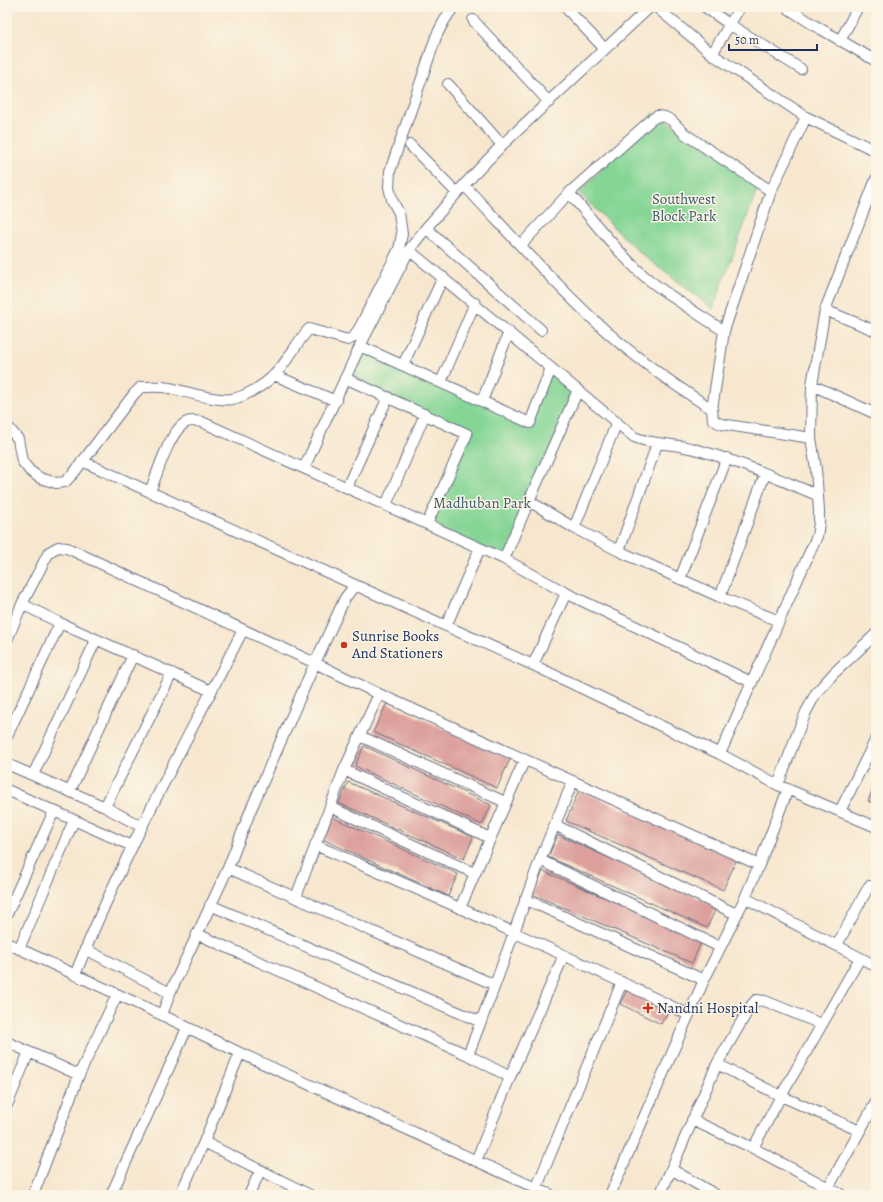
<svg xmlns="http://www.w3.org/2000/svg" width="883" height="1202" font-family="Alegreya,serif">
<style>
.green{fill:#85d595;stroke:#50827a}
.building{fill:#dc9f9c}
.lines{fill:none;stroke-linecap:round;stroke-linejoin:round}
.minor-casing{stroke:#686f86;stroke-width:12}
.minor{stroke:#fff;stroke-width:10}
.poi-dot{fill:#c8321e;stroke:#fcf5e5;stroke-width:1.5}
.labels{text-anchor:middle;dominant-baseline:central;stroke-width:3;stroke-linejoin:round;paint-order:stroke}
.park-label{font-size:15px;fill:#36586c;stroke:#fcf5e5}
.poi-label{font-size:15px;fill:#1b2f5e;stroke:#fcf5e5;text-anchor:start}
</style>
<rect width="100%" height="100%" fill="#fcf5e5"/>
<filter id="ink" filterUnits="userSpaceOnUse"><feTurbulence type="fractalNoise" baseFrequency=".025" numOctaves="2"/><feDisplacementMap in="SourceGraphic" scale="8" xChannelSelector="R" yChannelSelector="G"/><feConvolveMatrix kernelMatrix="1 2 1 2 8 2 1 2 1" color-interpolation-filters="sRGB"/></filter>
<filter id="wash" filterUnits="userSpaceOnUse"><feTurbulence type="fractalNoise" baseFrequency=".012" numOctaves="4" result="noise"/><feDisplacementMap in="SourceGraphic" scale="16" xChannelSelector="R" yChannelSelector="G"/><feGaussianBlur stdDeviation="0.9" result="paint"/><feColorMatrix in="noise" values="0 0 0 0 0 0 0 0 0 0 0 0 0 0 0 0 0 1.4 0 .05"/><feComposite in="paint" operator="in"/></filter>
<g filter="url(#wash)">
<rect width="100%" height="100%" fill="#f7e7cf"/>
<path class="green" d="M654,113l106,69 -47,127 -73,-56 -61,-60z
M360,346l170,77 21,-55 27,22 -74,169 -77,-35 40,-90 -122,-56z"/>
<g id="blocks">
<path class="building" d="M387,703l123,56 -13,29 -124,-56z
M364,746l127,59 -9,20 -127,-59z
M348,782l125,55 -9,22 -125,-56z
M876,782v22l-8,-3z
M579,790l158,69 -14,31 -157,-69z
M332,817l126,57 -10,22 -126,-57z
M558,835l159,71 -10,22 -159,-71z
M543,871l159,69 -10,23 -160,-69z
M627,990l41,21 -7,13 -41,-20z"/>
</g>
</g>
<g filter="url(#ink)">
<use href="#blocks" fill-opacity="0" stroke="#686f86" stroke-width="1"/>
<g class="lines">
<defs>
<path id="minor" d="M565,7l40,42
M650,7l-148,138 -38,40c43,46 85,93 131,136 36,34 76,62 117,88
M656,7l56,47 94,63 70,34
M705,7l24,17 72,45
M786,7l28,18 62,36
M473,20l76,82
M840,41l18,-34
M712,54l28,-47
M448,84l54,61
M806,117l-35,74 -47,140 -12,78 1,11 8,4 90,14
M410,145l46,47
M876,179l-51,131 -13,75 -1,53 5,31 3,41v13l-2,13 -97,218 58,31 98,42
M464,185l-38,43 -17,22 225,187c19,8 39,6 60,12 42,11 82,29 123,46
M426,228l115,102
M521,245l48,-52
M825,310l51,21
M724,331c-27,-18 -56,-35 -81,-56 -27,-24 -50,-55 -74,-82l82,-73 6,-4 8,1 6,3 14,14 86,57
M360,346l170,77 21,-55
M403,365l40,-88
M274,375l62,26
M345,378l122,56 -40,90
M441,382l34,-79
M812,385l64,29
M578,390l-49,111 45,27 45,23 101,46 59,24
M482,401l27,-69
M7,426l11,13 4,22 8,10 10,7 16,5 9,-1 8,-8 61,-80 7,-7c9,0 19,-1 28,1 16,3 48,14 63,11 12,-2 31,-13 40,-22 15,-13 23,-33 37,-48l39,11 6,-3 7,-12 38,-76 3,-15 -3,-21 -7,-13 -3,-13 1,-16 46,-134c5,-11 10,-21 18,-30
M82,461l273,124
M304,468l56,-122 49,-96
M347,487l41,-90
M150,492c7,-18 20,-63 37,-70 4,-2 10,-1 15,0l302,137 62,34 185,89
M386,505l39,-91
M574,528l43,-106
M619,551l38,-107
M504,559l25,-58
M680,579l47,-121
M720,597l45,-123
M22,604l38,19 151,68
M446,626l34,-78
M7,640l15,-36 27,-52 9,-5 9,1 248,115 64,31 380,171
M533,665l33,-72
M7,736l53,-113
M360,736l145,66
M7,764l98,43 37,20
M344,770l146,68
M33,775l63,-135
M778,785l21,-56 7,-17 10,-19 18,-20 42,-39
M7,790l125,56
M70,791l63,-136
M105,807l67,-134
M330,807l144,66
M840,811l36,-72
M555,825l181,89
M315,845c126,54 251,109 374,170
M540,860l180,87
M228,868l267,117
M296,897l48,-127 35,-76
M745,898l131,68
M525,899l179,81
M210,905l271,117
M460,908l64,-147
M7,914l47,-103
M197,934l271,121 42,22
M7,943l155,72
M837,945l32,-59
M19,949l55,-129
M85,949l85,44
M75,975c47,-118 110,-232 168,-345
M7,1042l72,33
M468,1055l27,-70 45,-125 33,-79
M717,1064l64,32 79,35
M7,1105l22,-53
M692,1120l61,28 89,47
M204,1142l106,53
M753,1148l28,-52 79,-138
M476,1161l34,-84 54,-122
M671,1169l45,26
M828,1188l48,-86
M536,1189l86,-207
M33,1195l46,-120 38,-80
M111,1195l76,-167
M180,1195l24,-53 36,-89
M249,1195l11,-24
M551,1195l-311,-142 -78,-38 8,-22 58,-125 24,-61 63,-144 30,-65 10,-13 178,80 187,89
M610,1195l94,-215 41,-82 14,-33 29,-76
M660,1195l57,-131 33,-57 6,-7 9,1 56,23"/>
</defs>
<use href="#minor" class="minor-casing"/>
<use href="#minor" class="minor"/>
</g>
</g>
<g class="poi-dot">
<circle cx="344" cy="645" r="4"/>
<path d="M646 1002h4v4h4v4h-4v4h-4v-4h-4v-4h4z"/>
</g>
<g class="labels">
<g class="park-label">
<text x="684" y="199">Southwest<tspan x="684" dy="17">Block Park</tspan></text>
<text x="482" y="503">Madhuban Park</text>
</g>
<g class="poi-label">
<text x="352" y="636">Sunrise Books<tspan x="352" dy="17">And Stationers</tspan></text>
<text x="657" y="1008">Nandni Hospital</text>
</g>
</g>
<rect width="883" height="1202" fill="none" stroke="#fcf5e5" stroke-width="24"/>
<path d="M729 44v6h88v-6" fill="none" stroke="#1b2f5e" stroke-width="2"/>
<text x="735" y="44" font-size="12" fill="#1b2f5e" stroke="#fcf5e5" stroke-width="3" paint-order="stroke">50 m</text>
</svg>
